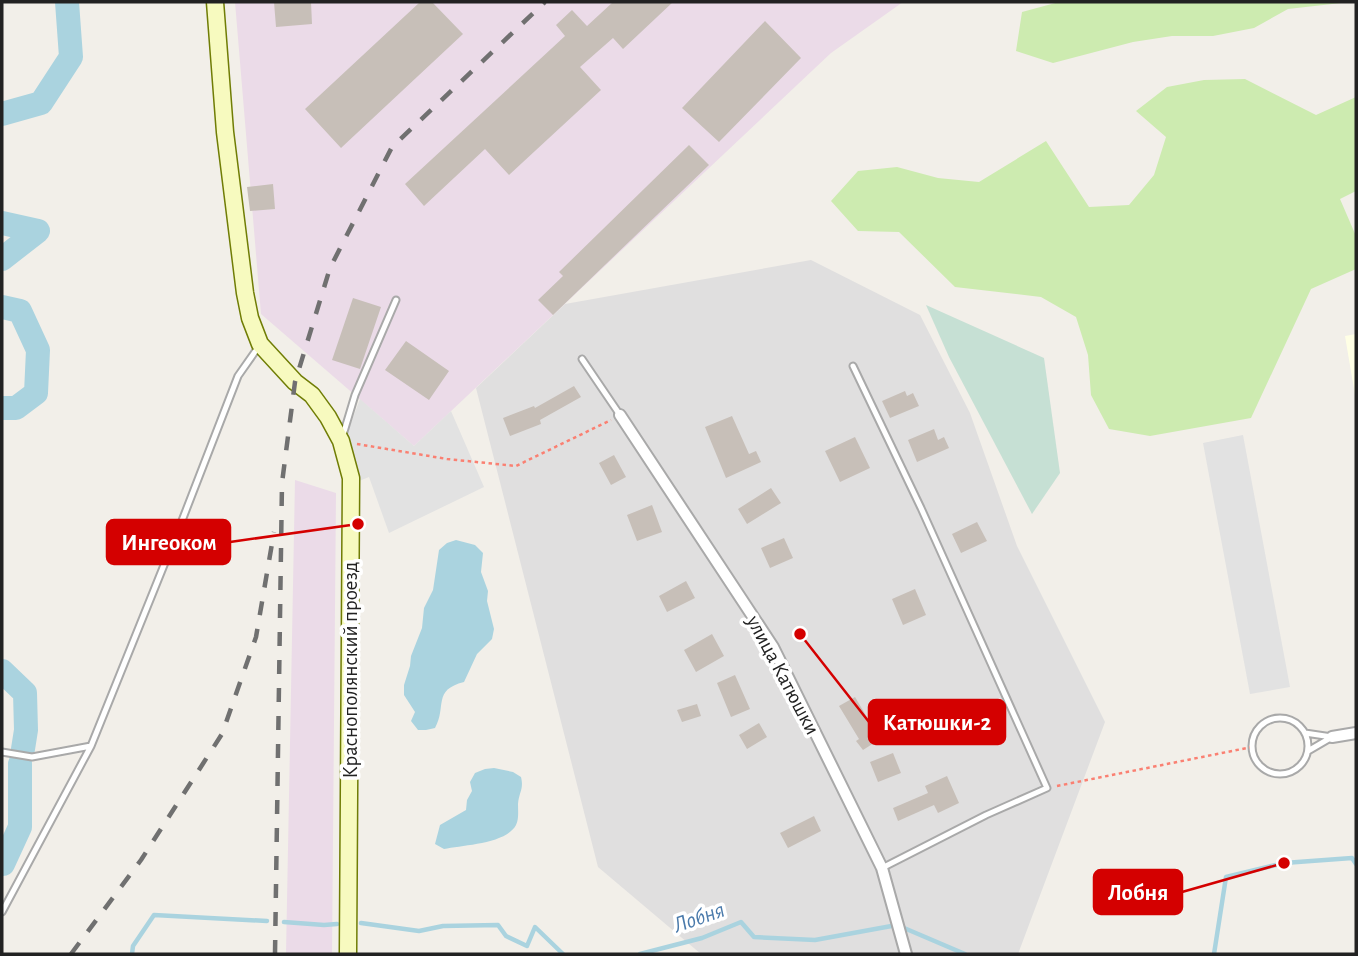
<svg xmlns="http://www.w3.org/2000/svg" width="1358" height="956" font-family="'Alegreya Sans',sans-serif">
<style>
.residential{fill:#e0dfdf}
.industrial{fill:#ebdbe8}
.education{fill:#ffffe5}
.grass{fill:#cdebb0}
.wetland{fill:#c6e0d4}
.parking{fill:#e2e2e2}
.water{fill:#aad3df}
.lines{fill:none;stroke-linecap:round;stroke-linejoin:round}
.stream{stroke:#aad3df;stroke-width:4.5}
.river{stroke:#aad3df;stroke-width:24}
.building{fill:#c7bfb8}
.service-casing{stroke:#a9a9a9;stroke-width:9}
.minor-casing{stroke:#a9a9a9;stroke-width:14}
.secondary-casing{stroke:#707d05;stroke-width:19}
.path{stroke:#fa8072;stroke-width:2.5;stroke-dasharray:3.5 3.5;stroke-linecap:butt}
.service{stroke:#fff;stroke-width:5}
.minor{stroke:#fff;stroke-width:10}
.secondary{stroke:#f7fabf;stroke-width:16}
.rail{stroke:#707070;stroke-width:4.5;stroke-dasharray:14 14;stroke-linecap:butt}
.labels{text-anchor:middle;dominant-baseline:central;stroke-width:7;stroke-linejoin:round;paint-order:stroke}
.street-label{font-size:21px;fill:#222;stroke:#fff}
.water-label{font-size:23px;font-style:italic;fill:#4a7aab;stroke:#fff}
.leader{fill:none;stroke:#d40000;stroke-width:2.5}
.callout-dot{fill:#d40000;stroke:#fff;stroke-width:2.5}
.callout{fill:#d40000;stroke:#d40000;stroke-width:2.5}
.callout-label{font-size:23px;text-anchor:middle;font-weight:bold;fill:#fff}
</style>
<rect width="100%" height="100%" fill="#f2efe9"/>
<path class="residential" d="M811,260l109,55 50,98 47,133 88,176 -87,232h-317l-103,-87 -122,-479 89,-84z"/>
<path class="industrial" d="M235,2h668l-72,51 -417,393 -153,-132z
M295,480l41,13 -4,461h-46z"/>
<path class="education" d="M1356,334v67l-11,-65z"/>
<path class="grass" d="M1059,2h291l-62,7 -34,19 -41,8h-41l-39,6 -80,21 -37,-12 6,-39z
M1245,79l71,36 40,-18v94l-16,8 16,37v33l-45,20 -60,129 -101,18 -41,-7 -18,-34 -3,-40 -12,-38 -35,-20 -86,-10 -56,-55 -41,-1 -27,-30 27,-30 39,-4 41,11 41,4 67,-41 43,66 40,-2 25,-30 12,-38 -30,-26 31,-24 37,-7z"/>
<path class="wetland" d="M926,305l118,53 16,115 -28,41 -83,-157z"/>
<path class="parking" d="M360,399l54,47 37,-35 33,76 -95,46 -20,-56 -10,4 -12,-31v-17z
M1243,435l47,252 -40,7 -47,-251z"/>
<path class="water" d="M456,540l19,5 8,8 -2,19 7,19 -1,10 7,28 -2,10 -15,15 -13,28c-32,8 -17,25 -29,46l-9,2h-8l-7,-9 4,-9 -11,-17v-10l6,-19 1,-10 11,-28 2,-20 9,-18 6,-40 8,-7z
M494,768l19,4 8,5c3,12 -2,15 -3,27 0,7 1,15 -2,21 -10,19 -53,20 -72,24l-9,-5 5,-19 26,-15 1,-10 5,-9 -2,-9 5,-9 10,-4z"/>
<g class="lines">
<path class="stream" d="M284,922l40,3 13,-1
M361,923l58,8 24,-5 55,-1 8,11 21,10 8,-19 28,27
M132,954l1,-8 21,-31 113,6
M640,954l62,-16 39,-16 13,15 61,3 82,-15 68,29
M1214,954l12,-77 58,-14 68,-5 4,6"/>
<path class="river" d="M2,114l39,-11 30,-46 -4,-55
M2,223l36,8 -36,28
M2,307l18,4 18,39 -2,43 -20,15h-14
M2,671l23,22 1,37 -3,19
M2,864h1l17,-37v-63"/>
</g>
<path class="building" d="M274,2h37l1,22 -36,3z
M420,2h12l31,32 -122,114 -36,-39z
M613,2h60l-50,47 -10,-11 -33,29 21,23 -92,85 -24,-26 -61,57 -19,-22 160,-148 -9,-11 16,-15 15,16z
M765,21l36,37 -82,84 -37,-34z
M689,145l20,20 -156,150 -15,-15 25,-24 -4,-4z
M273,184l2,25 -25,2 -3,-24z
M353,298l28,9 -21,62 -28,-9z
M406,341l43,30 -20,29 -44,-30z
M574,386l7,11 -41,23 1,4 -31,12 -7,-18 31,-12 1,2z
M905,391l2,5 6,-3 6,13 -29,12 -8,-17z
M732,416l17,38 7,-3 5,11 -35,16 -21,-51z
M934,429l4,11 6,-3 5,11 -32,14 -9,-22z
M855,437l15,31 -30,14 -15,-31z
M614,455l12,22 -15,8 -12,-22z
M771,488l10,15 -34,21 -9,-15z
M652,505l10,27 -25,9 -10,-26z
M977,522l10,19 -26,12 -9,-19z
M784,538l9,20 -23,10 -9,-20z
M686,581l9,17 -28,14 -8,-16z
M915,589l11,26 -23,10 -11,-26z
M712,634l12,22 -28,16 -12,-22z
M735,675l15,34 -19,8 -14,-34z
M855,697l19,32 7,-5 7,10 -25,16 -7,-9 3,-2 -20,-33z
M697,704l4,12 -19,6 -5,-12z
M759,723l8,14 -20,12 -8,-14z
M893,753l8,20 -23,9 -8,-20z
M947,776l12,27 -21,10 -4,-8 -36,16 -5,-13 35,-15 -3,-7z
M814,816l7,15 -33,17 -8,-15z"/>
<g class="lines">
<defs>
<path id="service" d="M582,359l38,56
M853,366l68,142 126,280 -61,27 -104,53
M343,435l12,-40 41,-95
M1252 746a28 28 0 1 1 56 0a28 28 0 1 1-56 0Z
M1305,733l27,4
M1308,751l24,-14
M2,752l30,5 59,-11
M2,912l89,-166 92,-228 55,-142 21,-30"/>
<path id="minor" d="M620,415l153,232 109,221 24,86
M1332,737l24,-4"/>
<path id="secondary" d="M215,2l10,130 20,161 5,25 10,26 35,38 17,13 16,22 13,24 10,37 -3,476"/>
</defs>
<use href="#service" class="service-casing"/>
<use href="#minor" class="minor-casing"/>
<use href="#secondary" class="secondary-casing"/>
<path class="path" d="M357,444l90,15 69,7 95,-46
M1057,786l195,-39"/>
<use href="#service" class="service"/>
<use href="#minor" class="minor"/>
<use href="#secondary" class="secondary"/>
<path class="rail" d="M71,954l70,-94 81,-126 34,-97 18,-105
M275,954l7,-471 13,-101 35,-114 62,-121 153,-145"/>
</g>
<g class="labels">
<g class="street-label">
<text transform="translate(350 670) rotate(-90)">Краснополянский проезд</text>
<text transform="translate(783 675) rotate(62)">улица Катюшки</text>
</g>
<g class="water-label">
<text transform="translate(699 918) rotate(-19)">Лобня</text>
</g>
</g>
<path class="leader" d="M358 524L230 542M800 634L869 722M1284 863L1182 892"/>
<g class="callout-dot">
<circle cx="358" cy="524" r="7"/>
<circle cx="800" cy="634" r="7"/>
<circle cx="1284" cy="863" r="7"/>
</g>
<g class="callout">
<rect x="107" y="520" width="123" height="44" rx="7"/>
<rect x="869" y="700" width="136" height="44" rx="7"/>
<rect x="1094" y="870" width="88" height="44" rx="7"/>
</g>
<g class="callout-label">
<text x="169" y="550">Ингеоком</text>
<text x="937" y="730">Катюшки-2</text>
<text x="1138" y="900">Лобня</text>
</g>
<rect width="1358" height="956" fill="none" stroke="#222222" stroke-width="7"/>
</svg>
